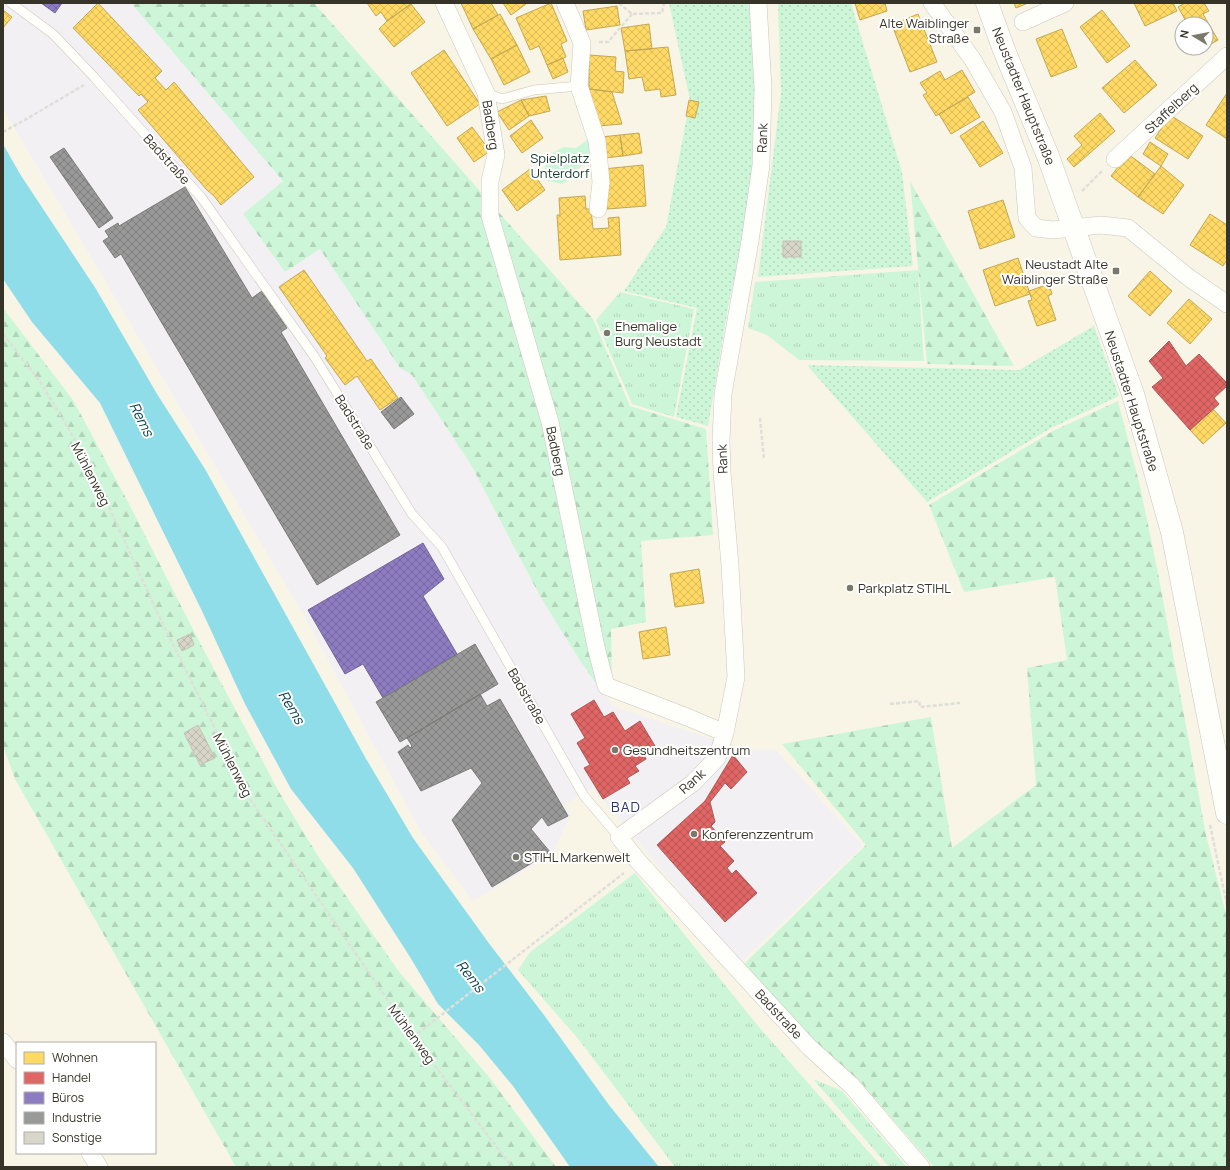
<svg xmlns="http://www.w3.org/2000/svg" width="1230" height="1170" font-family="Manrope,sans-serif">
<style>
.industrial{fill:#f3f0f4}
.grass{fill:url(#grass-tufts)}
.forest{fill:url(#forest-firs)}
.park{fill:#cdf6d8}
.garden{fill:url(#garden-dots)}
.water{fill:#8fdde9}
.homes{fill:url(#homes-cross-hatch);stroke:#c3a853}
.shops{fill:url(#shops-cross-hatch);stroke:#ad5753}
.offices{fill:url(#offices-cross-hatch);stroke:#746694}
.industry{fill:url(#industry-cross-hatch);stroke:#7b7b77}
.building{fill:url(#building-cross-hatch);stroke:#c4c1b6}
.lines{fill:none;stroke-linecap:round;stroke-linejoin:round}
.service-casing{stroke:#cac7bc;stroke-width:10}
.minor-casing{stroke:#cac7bc;stroke-width:18}
.tertiary-casing{stroke:#cac7bc;stroke-width:23}
.path{stroke:#dfdfda;stroke-width:2.5;stroke-dasharray:4 2;stroke-linecap:butt}
.service{stroke:#fefefb;stroke-width:9}
.minor{stroke:#fefefb;stroke-width:17}
.tertiary{stroke:#fefefb;stroke-width:22}
.poi-dot{fill:#7a786b;stroke:#fff;stroke-width:1.5}
.labels{text-anchor:middle;dominant-baseline:central;stroke-width:4;stroke-linejoin:round;paint-order:stroke}
.poi-label{font-size:13px;fill:#363428;stroke:#fff;text-anchor:start}
.street-label{font-size:13px;fill:#363428;stroke:#fff}
.park-label{font-size:13px;fill:#113725;stroke:#fff}
.water-label{font-size:14px;font-style:italic;fill:#0b404a;stroke:#fff}
.neighbourhood-label{font-size:14px;letter-spacing:1px;fill:#2d346f;stroke:#fff}
</style>
<defs>
<pattern id="grass-tufts" width="24" height="20" patternUnits="userSpaceOnUse"><rect width="24" height="20" fill="#cdf6d8"/><path d="M3 7l-1-3M5 7V3M7 7l1-3M15 17l-1-3M17 17v-4M19 17l1-3" fill="none" stroke="#b1d4b9"/></pattern>
<pattern id="forest-firs" width="22" height="20" patternUnits="userSpaceOnUse"><rect width="22" height="20" fill="#cdf6d8"/><path d="M5 1l3.5 6h-7zM16 11l3.5 6h-7z" fill="#b1d4b9"/></pattern>
<pattern id="garden-dots" width="8" height="8" patternUnits="userSpaceOnUse"><rect width="8" height="8" fill="#cdf6d8"/><path d="M2 2h.1M6 6h.1" fill="none" stroke="#b1d4b9" stroke-width="1.8" stroke-linecap="round"/></pattern>
<pattern id="homes-cross-hatch" width="8" height="8" patternUnits="userSpaceOnUse"><rect width="8" height="8" fill="#ffd966"/><path d="M0 0l8 8M0 8l8-8" fill="none" stroke="#dbbb58"/></pattern>
<pattern id="shops-cross-hatch" width="8" height="8" patternUnits="userSpaceOnUse"><rect width="8" height="8" fill="#e06666"/><path d="M0 0l8 8M0 8l8-8" fill="none" stroke="#b65554"/></pattern>
<pattern id="offices-cross-hatch" width="8" height="8" patternUnits="userSpaceOnUse"><rect width="8" height="8" fill="#8e7cc3"/><path d="M0 0l8 8M0 8l8-8" fill="none" stroke="#75669e"/></pattern>
<pattern id="industry-cross-hatch" width="8" height="8" patternUnits="userSpaceOnUse"><rect width="8" height="8" fill="#999"/><path d="M0 0l8 8M0 8l8-8" fill="none" stroke="#7e7e7d"/></pattern>
<pattern id="building-cross-hatch" width="8" height="8" patternUnits="userSpaceOnUse"><rect width="8" height="8" fill="#d8d5c9"/><path d="M0 0l8 8M0 8l8-8" fill="none" stroke="#bab7ad"/></pattern>
</defs>
<rect width="100%" height="100%" fill="#f8f5e7"/>
<path class="industrial" d="M3,3h128l152,178 -40,33 42,58 34,-24 81,120 12,7 59,90 69,131 58,90 17,21 131,43h30l87,96 -123,117 -147,-175 -29,17 7,10 -19,39 -79,47 -52,-69 -118,-218 -300,-505z"/>
<path class="grass" d="M918,270l6,91 -125,-1 -32,-25 -19,-7 7,-46z
M620,292l74,17 -20,108 -42,-13 -36,-84z
M635,873l123,153 124,141h-207l-95,-126 -62,-71 12,-18z
M813,1079l29,12 65,76h-18z"/>
<path class="forest" d="M131,3h183l279,316 37,87 76,23 7,106 -72,6 5,81 -35,7 1,52 -14,5 -19,-27 -39,-63 -69,-131 -59,-90 -12,-7 -80,-119 -35,23 -42,-58 40,-33z
M910,181l104,185 -87,-2z
M3,308l70,92 55,102 72,141 79,149 39,64 82,117 89,104 67,90h-320l-221,-388 -12,-33z
M1118,401l22,85 19,92 47,257 21,83v249h-293l-77,-89 -48,-28 -67,-84 124,-121 -84,-101 149,-27 21,131 84,-63 -9,-117 40,-8 -12,-83 -91,15 -35,-87 124,-74z"/>
<path class="park" d="M589,139l4,15 -30,30 -15,-3 -4,-8 4,-17 15,-9 13,1z"/>
<path class="garden" d="M669,3h80l8,69v57l-16,120 -12,53 -21,124 -32,-9 21,-109 -73,-17 42,-64 24,-127z
M778,3h73l51,169 11,94 -155,11 23,-184z
M1094,326l25,70 -68,32 -124,74 -120,-137 212,5z"/>
<path class="water" d="M3,144l17,30 76,115 61,105 48,75 160,288 48,81 75,104 56,73 65,90 50,62h-89l-57,-81 -34,-41 -41,-41 -28,-47 -57,-89 -62,-79 -46,-85 -43,-93 -102,-208 -68,-81 -29,-43z"/>
<path class="homes" d="M98,3l64,68 -7,7 11,12 8,-8 80,95 -33,28 -7,-9 -8,-7 -68,-79 10,-8 -7,-8 -2,2 -66,-68z
M367,3h43l1,1 -24,17 -6,-9 -5,4z
M461,3h30l7,12 -25,14z
M503,3h23v1l-15,11z
M551,3l16,38 -6,3 5,13 -19,8 -8,-19 -9,4 -14,-32z
M855,3h30l2,8 -27,9z
M1014,3h14l-12,5z
M1134,3h39l4,8 -32,15z
M1185,3h19l5,8 -6,3 15,26 -12,7v-23h-20l1,-1 -9,-16z
M411,4l14,18 -31,25 -15,-18 8,-8z
M617,6l3,19 -34,5 -3,-19z
M3,10l9,7 -9,11z
M1102,10l28,36 -23,17 -27,-36z
M500,14l17,31 -26,14 -18,-30z
M918,14l19,48 -27,10 -18,-47z
M649,24l3,25 -27,2 -4,-23z
M1062,29l15,38 -26,10 -15,-38z
M517,45l13,27 -26,13 -13,-26z
M668,47l8,48 -15,2 -1,-8 -15,2 -3,-14 -13,2 -4,-28z
M1189,48h15l-12,7z
M444,50l36,54 -33,22 -36,-53z
M589,55l27,2 -1,14 9,1 -1,21 -34,-4z
M563,58l5,14 -15,7 -6,-14z
M1135,60l22,25 -33,28 -22,-25z
M962,70l13,22 -39,24 -13,-21 4,-2 -7,-10 20,-12 5,9z
M589,89l23,3 10,32 -24,2z
M1227,93v46l-21,-14z
M546,96l4,15 -21,5 -8,-16z
M968,97l12,20 -29,17 -12,-20z
M521,100l8,16 -20,14 -12,-18z
M689,100l10,2 -4,16 -9,-2z
M1100,113l15,18 -41,36 -7,-8 15,-14 -8,-9z
M1170,115l33,21 -15,23 -33,-21z
M531,120l12,18 -21,15 -12,-17z
M983,121l20,32 -23,14 -20,-31z
M472,127l18,24 -16,11 -17,-24z
M639,133l3,20 -19,3 -3,-21z
M620,135l3,21 -19,2 -3,-21z
M1150,142l18,12 -7,12 -18,-12z
M1128,154l27,20 -17,23 -27,-21z
M643,165l3,41 -39,3 -4,-40z
M1161,166l23,19 -21,29 -25,-17z
M530,169l15,21 -28,21 -15,-21z
M585,196l1,13h5l2,20 16,-1 -1,-10 11,-1 2,38 -61,5 -3,-45h3l-1,-17z
M1003,200l12,37 -35,12 -12,-38z
M1210,214l17,11v35l-4,6 -33,-21z
M1018,258l12,36 -35,12 -12,-36z
M304,270l63,91 4,-2 27,39 -18,12 -23,-34 -12,9 -20,-27 2,-2 -48,-69z
M1150,271l22,20 -22,25 -22,-20z
M1049,284l3,10 -4,2 8,24 -19,6 -9,-25 4,-1 -3,-9z
M1189,299l23,20 -22,25 -23,-21z
M1213,409l13,14 -23,21 -13,-14z
M699,569l5,34 -29,4 -5,-33z
M666,627l4,28 -27,4 -4,-27z"/>
<path class="shops" d="M1169,341l17,25 13,-12 28,29v3l-13,12 5,6 -29,26 -38,-43 11,-9 -14,-17z
M594,700l10,17 9,-5 12,19 15,-10 15,25 -12,7 3,6 -11,7 4,5 -12,7 3,5 -27,16 -19,-31 6,-3 -13,-22 8,-5 -14,-24z
M733,755l14,17 -16,17 -6,-6 -15,19 5,20 -4,4 14,16 -5,4 14,15 -7,7 5,6 4,-4 21,23 -32,29 -68,-77 48,-44z"/>
<path class="offices" d="M41,3h21l-7,10z
M423,543l21,36 -21,17 34,58 -74,44 -20,-34 -18,10 -37,-64z"/>
<path class="industry" d="M64,148l49,70 -14,10 -49,-71z
M185,187l67,111 10,-7 25,37 -6,4 119,203 -83,50 -196,-331 -6,4 -12,-17 6,-4 -4,-6 13,-8 1,3z
M401,397l13,17 -20,15 -13,-17z
M475,644l23,40 -98,58 -24,-40z
M480,694l7,12 13,-7 68,117 -20,10 -6,-9 -11,12 19,23 -58,35 -40,-67 30,-37 -11,-15 -50,23 -23,-39 10,-7 2,3 2,-2 -5,-8z"/>
<path class="building" d="M783,241h18v16h-18z
M190,634l4,11 -12,6 -5,-11z
M198,725l17,33 -15,7 -16,-32z"/>
<g class="lines">
<defs>
<path id="service" d="M11,3l42,31 41,43 107,120 113,159 98,158 30,33 142,249 35,41
M486,93l16,6 32,-9 45,-4"/>
<path id="minor" d="M444,3l42,90 10,62 -6,26v35l60,206 46,225 10,39 81,31 38,16
M565,3l17,40 -3,43 18,55 4,41 -3,27
M758,3l5,85 -2,77 -11,76 -27,153 -2,47 1,31 8,93 6,112 -11,56 -8,25 -24,25 -74,54 19,24 171,186 43,39 69,81
M932,3l41,57 30,52 20,56 4,50 9,10 17,2 48,-5 27,3 60,49 39,27
M1023,22l42,-19
M1115,159l112,-103
M3,1042l14,18
M90,1153l9,14"/>
<path id="tertiary" d="M987,3l17,47 44,106 85,238 39,138 55,281"/>
</defs>
<use href="#service" class="service-casing"/>
<use href="#minor" class="minor-casing"/>
<use href="#tertiary" class="tertiary-casing"/>
<path class="path" d="M619,3l13,11 30,-1 2,-10
M599,42h9l24,-28
M3,132l20,-11 61,-36
M1082,191l20,-20
M3,334l36,46 49,81 70,153 92,185 163,238 99,130
M760,418l4,41
M890,704l29,-3 1,6 40,-4
M1210,825l17,80
M413,1037l211,-164"/>
<use href="#service" class="service"/>
<use href="#minor" class="minor"/>
<use href="#tertiary" class="tertiary"/>
</g>
<g class="poi-dot">
<rect x="973" y="26" width="8" height="8" rx="2"/>
<rect x="1112" y="267" width="8" height="8" rx="2"/>
<circle cx="607" cy="333" r="4"/>
<circle cx="850" cy="588" r="4"/>
<circle cx="615" cy="750" r="4"/>
<circle cx="694" cy="834" r="4"/>
<circle cx="516" cy="857" r="4"/>
</g>
<g class="labels">
<g class="poi-label">
<text x="969" y="23" text-anchor="end">Alte Waiblinger<tspan x="969" dy="15">Straße</tspan></text>
<text x="1108" y="264" text-anchor="end">Neustadt Alte<tspan x="1108" dy="15">Waiblinger Straße</tspan></text>
<text x="615" y="326">Ehemalige<tspan x="615" dy="15">Burg Neustadt</tspan></text>
<text x="858" y="588">Parkplatz STIHL</text>
<text x="623" y="750">Gesundheitszentrum</text>
<text x="702" y="834">Konferenzzentrum</text>
<text x="524" y="857">STIHL Markenwelt</text>
</g>
<g class="street-label">
<text transform="translate(1024 96) rotate(68)">Neustadter Hauptstraße</text>
<text transform="translate(1171 108) rotate(-43)">Staffelberg</text>
<text transform="translate(491 125) rotate(81)">Badberg</text>
<text transform="translate(762 138) rotate(-88)">Rank</text>
<text transform="translate(167 159) rotate(48)">Badstraße</text>
<text transform="translate(1132 401) rotate(72)">Neustadter Hauptstraße</text>
<text transform="translate(355 422) rotate(58)">Badstraße</text>
<text transform="translate(556 451) rotate(78)">Badberg</text>
<text transform="translate(722 459) rotate(-92)">Rank</text>
<text transform="translate(91 474) rotate(63)">Mühlenweg</text>
<text transform="translate(527 696) rotate(60)">Badstraße</text>
<text transform="translate(233 765) rotate(63)">Mühlenweg</text>
<text transform="translate(692 781) rotate(-42)">Rank</text>
<text transform="translate(779 1014) rotate(47)">Badstraße</text>
<text transform="translate(412 1034) rotate(54)">Mühlenweg</text>
</g>
<g class="park-label">
<text x="560" y="158">Spielplatz<tspan x="560" dy="15">Unterdorf</tspan></text>
</g>
<g class="water-label">
<text transform="translate(142 419) rotate(63)">Rems</text>
<text transform="translate(292 707) rotate(59)">Rems</text>
<text transform="translate(471 976) rotate(52)">Rems</text>
</g>
<g class="neighbourhood-label">
<text x="626" y="806">BAD</text>
</g>
</g>
<rect width="1230" height="1170" fill="none" stroke="#363428" stroke-width="8"/>
<rect x="16" y="1042" width="140" height="112" fill="#ffffff" stroke="#afaea9"/>
<rect x="24" y="1052" width="20" height="12" fill="#ffd966" stroke="#afaea9"/>
<text x="52" y="1062" font-size="12" fill="#363428">Wohnen</text>
<rect x="24" y="1072" width="20" height="12" fill="#e06666" stroke="#afaea9"/>
<text x="52" y="1082" font-size="12" fill="#363428">Handel</text>
<rect x="24" y="1092" width="20" height="12" fill="#8e7cc3" stroke="#afaea9"/>
<text x="52" y="1102" font-size="12" fill="#363428">Büros</text>
<rect x="24" y="1112" width="20" height="12" fill="#999999" stroke="#afaea9"/>
<text x="52" y="1122" font-size="12" fill="#363428">Industrie</text>
<rect x="24" y="1132" width="20" height="12" fill="#d8d5c9" stroke="#afaea9"/>
<text x="52" y="1142" font-size="12" fill="#363428">Sonstige</text>
<g transform="translate(1194 36) rotate(280)"><circle r="19" fill="#ffffff" stroke="#afaea9"/>
<path d="M0-3L7 15L0 10L-7 15Z" fill="#7a786b"/>
<text y="-6" font-size="11" font-weight="bold" text-anchor="middle" fill="#363428">N</text>
</g>
</svg>
